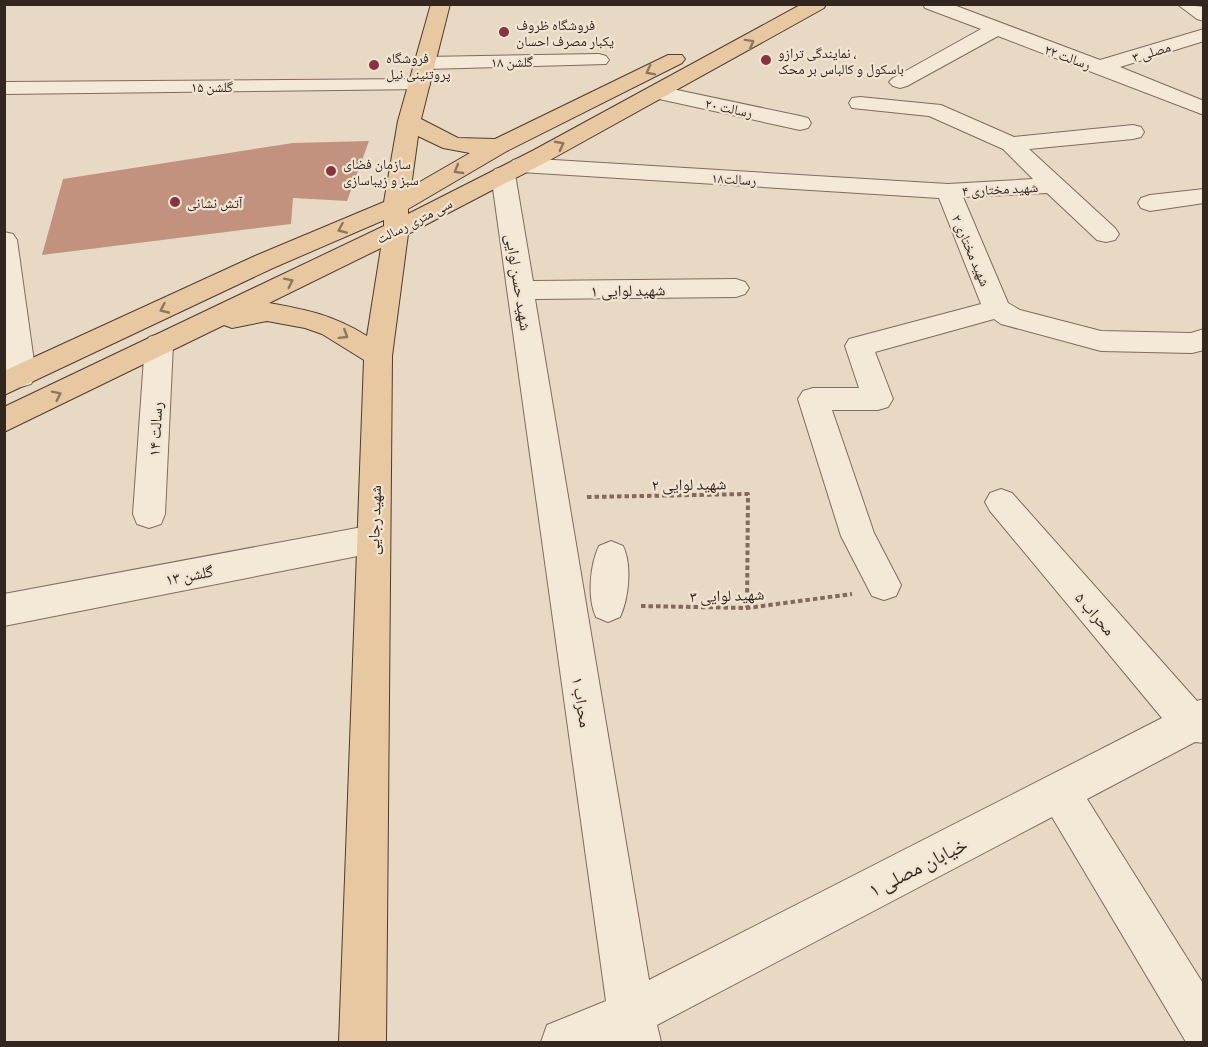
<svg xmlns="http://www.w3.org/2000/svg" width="1208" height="1047" font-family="Literata,'Noto Naskh Arabic',serif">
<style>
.building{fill:#c2927f}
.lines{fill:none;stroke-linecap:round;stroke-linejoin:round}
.minor-casing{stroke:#816b5d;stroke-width:2}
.major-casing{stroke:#4f3b31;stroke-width:2}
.path{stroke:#816b5d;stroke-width:4;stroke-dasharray:4.5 3;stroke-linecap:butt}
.minor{fill:#f4e8d7;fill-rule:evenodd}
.major{fill:#e7c8a1;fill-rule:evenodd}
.oneway{stroke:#8d7760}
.poi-dot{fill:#883440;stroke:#f1e4d3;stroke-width:2}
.labels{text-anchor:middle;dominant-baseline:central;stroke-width:4.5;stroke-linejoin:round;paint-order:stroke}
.far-poi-label{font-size:14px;fill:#33261f;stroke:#f1e4d3;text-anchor:start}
.far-street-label{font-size:14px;fill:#33261f;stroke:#f1e4d3}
.street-label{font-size:16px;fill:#33261f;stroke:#f1e4d3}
.near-street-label{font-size:20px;fill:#33261f;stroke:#f1e4d3}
</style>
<rect width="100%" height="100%" fill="#e8d9c4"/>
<path class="building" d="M369,141l-22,60 -54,-3 -2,26 -249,31 21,-76 230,-36z"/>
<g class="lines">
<defs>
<path id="minor" d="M923,4h28l149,56 104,-31v12l-84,26 84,34v14l-206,-79 -91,50 -7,2 -7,-2 -4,-4 4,-4 88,-49 -56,-21z
M1177,4l27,3v14l-7,-2z
M599,54l7,2 3,4 -3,4 -181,5 -7,-2 -3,-4 3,-4 7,-2z
M419,79l7,2 4,4 -4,4 -422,5v-12z
M658,86l142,30 8,2 3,5 -3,5 -8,2 -150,-33 -3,-5 3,-5z
M860,97l81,8 73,32 119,-12 8,2 3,5 -3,5 -8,2 -104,10 86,79 4,6 -4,6 -9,2 -9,-2 -50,-47 -84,4 45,106 12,7 81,21 90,2 13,-4v21l-12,3 -91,-2 -100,-27 -7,-5 -119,33 18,47 -5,8 -10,3h-46l42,123 27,52 -5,11 -12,4 -12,-4 -31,-60 -43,-137 5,-8 10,-3h46l-14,-42 4,-7 132,-35 -42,-106 -418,-26 -8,-2 -4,-5 4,-5 8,-2 427,26 85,-5 -30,-30 -74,-33 -77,-8 -3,-5 3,-5z
M503,167l8,2 4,5 18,107 203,-2 9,3 4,6 -4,6 -9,3 -201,2 114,681 513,-262 -172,-207 -5,-9 5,-9 11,-4 11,4 185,208 7,-2v44l-9,-1 -108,57 117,186v57h-18l-134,-225 -395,208 4,17h-120l6,-17 59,-24 -115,-827 4,-5z
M1204,189v14l-54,8 -9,-3 -3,-5 3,-5 9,-3z
M4,232l9,2 4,6 19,136 -5,8 -10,3 -10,-3 -5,-8 -2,-18z
M159,334l10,3 4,7 -8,170 -4,10 -12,4 -12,-4 -4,-10 12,-170 4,-7z
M373,525l12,4 5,10 -5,10 -12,4 -369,73v-32z
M611,541l12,5c9,18 6,52 -3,71l-12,5 -12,-5c-9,-19 -6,-52 3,-71z"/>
<path id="major" d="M431,4h19l-29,115 37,19 37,1 173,-84h14l3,4 -3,4 -175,88 -99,58v5l126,-64 268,-146h24l-2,4 -274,152 -142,74 -16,122 -6,686h-47l25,-682 -42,-26 -17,-6 -38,-7 -35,7 -8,-3 -220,107v-25l380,-181v-6l-111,48 -269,127v-24l251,-115 129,-54 14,-81zM418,136l25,12 27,5 -59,34zM381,248l-14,88c-34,-21 -59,-26 -98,-33z"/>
</defs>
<use href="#minor" class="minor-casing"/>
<use href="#major" class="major-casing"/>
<path class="path" d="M587,497l161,-3 -1,114
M641,606l106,2 105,-14"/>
<use href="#minor" class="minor"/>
<use href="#major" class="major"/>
</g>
<defs><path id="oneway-chevron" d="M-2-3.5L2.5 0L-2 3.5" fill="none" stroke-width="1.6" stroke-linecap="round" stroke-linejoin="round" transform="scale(1.5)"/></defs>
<g class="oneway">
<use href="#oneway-chevron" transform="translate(750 43) rotate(-29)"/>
<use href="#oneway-chevron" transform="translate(650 71) rotate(153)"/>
<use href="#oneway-chevron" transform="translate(560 145) rotate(-28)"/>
<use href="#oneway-chevron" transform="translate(458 170) rotate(150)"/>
<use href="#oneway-chevron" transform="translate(342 229) rotate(157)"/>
<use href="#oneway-chevron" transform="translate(289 282) rotate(-26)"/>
<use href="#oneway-chevron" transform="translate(164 309) rotate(155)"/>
<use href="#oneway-chevron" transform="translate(344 335) rotate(32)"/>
<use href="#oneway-chevron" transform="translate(57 395) rotate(-26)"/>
</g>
<g class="poi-dot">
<circle cx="504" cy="32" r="6"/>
<circle cx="766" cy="60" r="6"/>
<circle cx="374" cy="65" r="6"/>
<circle cx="331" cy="171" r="6"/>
<circle cx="175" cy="202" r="6"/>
</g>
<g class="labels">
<g class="far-poi-label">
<text x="516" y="24">فروشگاه ظروف<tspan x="516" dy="16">یکبار مصرف احسان</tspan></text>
<text x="778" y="52">نمایندگی ترازو ،<tspan x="778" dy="16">باسکول و کالباس بر محک</tspan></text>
<text x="386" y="57">فروشگاه<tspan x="386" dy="16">پروتئینی نیل</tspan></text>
<text x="343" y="163">سازمان فضای<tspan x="343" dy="16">سبز و زیباسازی</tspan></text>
<text x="187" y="202">آتش نشانی</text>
</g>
<g class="far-street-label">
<text transform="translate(1151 51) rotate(-17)">۳ مصلی</text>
<text transform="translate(1068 56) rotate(20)">۲۲ رسالت</text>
<text transform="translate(512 61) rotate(-1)">۱۸ گلشن</text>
<text x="212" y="86">گلشن ۱۵</text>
<text transform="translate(729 107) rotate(12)">۲۰ رسالت</text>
<text transform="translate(734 178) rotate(3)">رسالت۱۸</text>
<text transform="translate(1000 188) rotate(-3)">۴ شهید مختاری</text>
<text transform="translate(414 220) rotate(-27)">سی متری رسالت</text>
<text transform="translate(972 250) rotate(67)">۲ شهید مختاری</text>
</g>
<g class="street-label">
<text transform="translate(520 282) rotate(81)">شهید حسن لوایی</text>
<text transform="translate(628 289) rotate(-1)">۱ شهید لوایی</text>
<text transform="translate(154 429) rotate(-87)">۱۴ رسالت</text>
<text transform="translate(689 483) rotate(-1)">۲ شهید لوایی</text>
<text transform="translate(373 520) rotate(-88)">شهید رجایی</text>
<text transform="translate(189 574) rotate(-11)">۱۳ گلشن</text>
<text transform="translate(727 594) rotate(-2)">۳ شهید لوایی</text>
<text transform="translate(1096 613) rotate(49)">۵ محراب</text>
<text transform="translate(583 702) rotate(81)">۱ محراب</text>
</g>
<g class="near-street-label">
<text transform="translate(917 865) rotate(-27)">خیابان مصلی ۱</text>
</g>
</g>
<rect width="1208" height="1047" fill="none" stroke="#33261f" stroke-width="12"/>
</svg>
